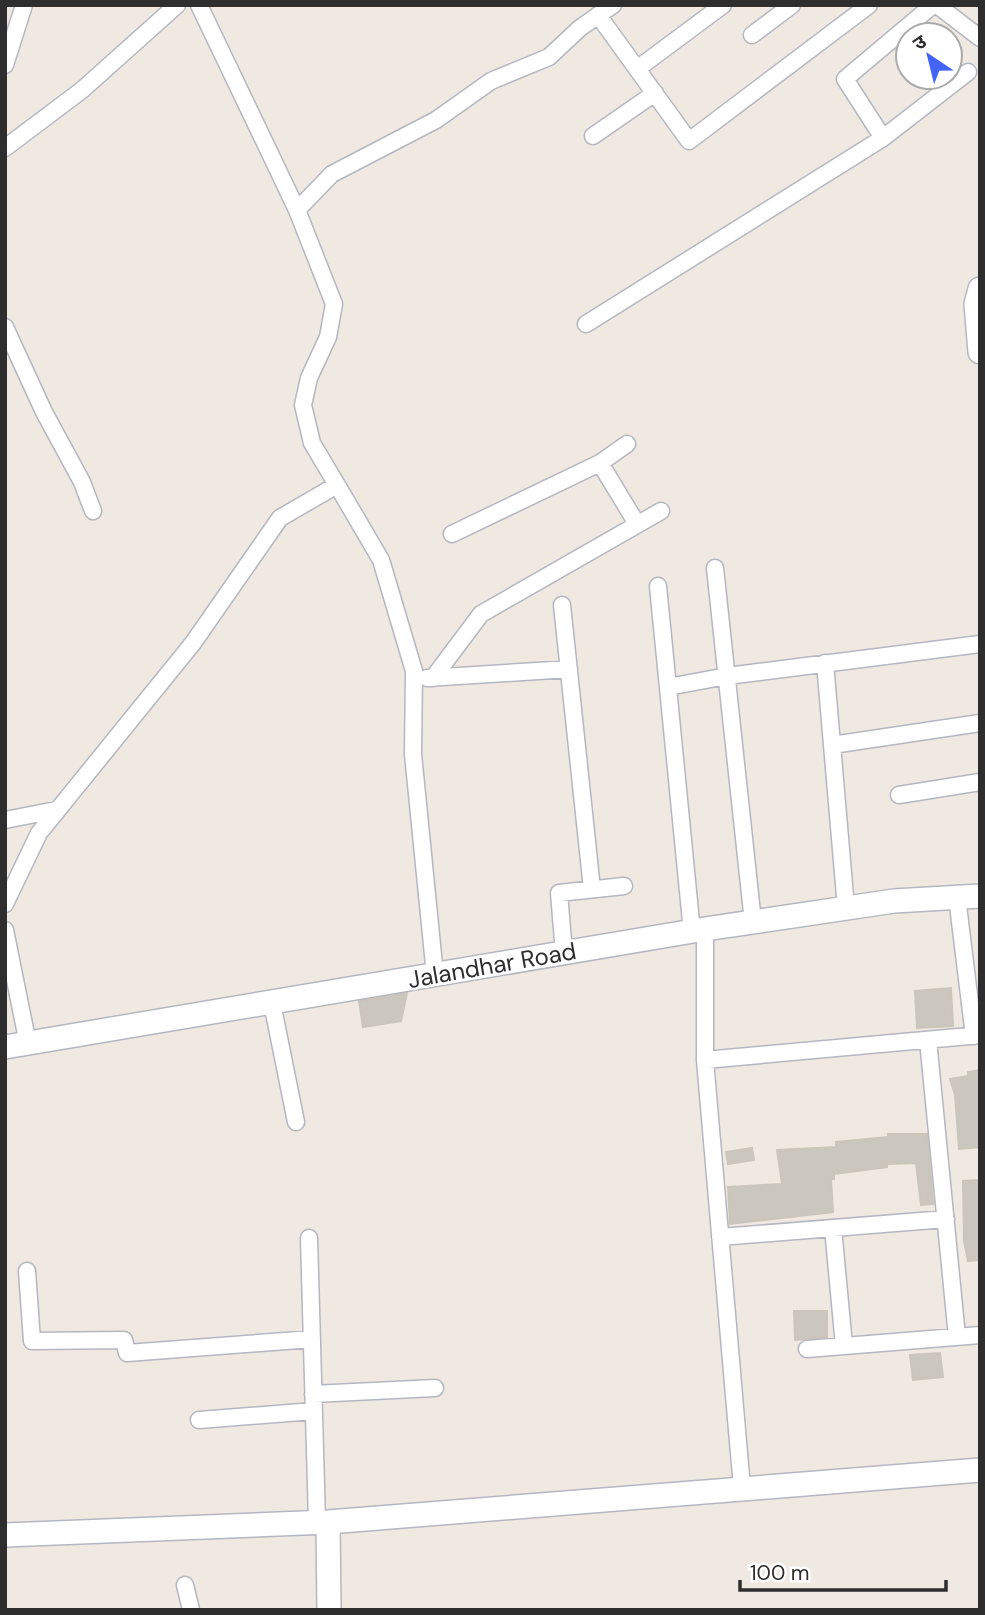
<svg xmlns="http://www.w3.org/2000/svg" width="985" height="1615" font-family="'DM Sans','Noto Sans Devanagari',sans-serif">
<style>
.building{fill:#cbc7bf;stroke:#cbc5ba;stroke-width:2}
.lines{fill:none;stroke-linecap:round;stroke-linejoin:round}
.street-casing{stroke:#b4b7c1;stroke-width:19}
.secondary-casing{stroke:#b4b7c1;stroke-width:26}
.street{stroke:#fff;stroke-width:16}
.secondary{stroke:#fff;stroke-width:23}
.labels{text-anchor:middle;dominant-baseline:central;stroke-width:5;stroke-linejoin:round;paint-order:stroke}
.street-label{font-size:24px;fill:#2e2e2e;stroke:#fff}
</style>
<rect width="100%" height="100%" fill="#efe9e1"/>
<path class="building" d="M951,988l2,38 -36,2 -2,-37z
M407,993l-6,28 -38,6 -4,-26z
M980,1070v77l-21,2 -4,-54 -5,-16 18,-3v-4z
M888,1134h39l6,70 -12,1 -5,-42 -29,1v3l-53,7v5h-3l2,33 -103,12 -2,-37 54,-3 -5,-34 59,-3v-5l52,-5z
M752,1148l2,12 -26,4 -2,-12z
M980,1180v80l-12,1 -4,-20 -1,-60z
M794,1311h33v26l-32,3z
M940,1353l3,24 -30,3 -3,-25z"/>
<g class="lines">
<defs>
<path id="street" d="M199,5l98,205 37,94 -6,33 -19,41 -6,27 9,38 25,42
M933,5l-88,74 38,59 85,-66
M937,5l43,33
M598,15l91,126 180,-136
M752,35l40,-30
M5,65l19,-60
M637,69l86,-64
M593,136l62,-43
M5,148l77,-58 95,-85
M297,210l35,-36 104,-54 55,-39 58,-24 31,-29 33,-23
M586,324l297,-186
M5,327l39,85 38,70 11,29
M600,463l37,61
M452,534l148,-71 27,-19
M715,568l38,354
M658,586l34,346
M562,605l30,284
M825,663l21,245
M427,678l142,-9
M433,678l48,-64 180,-103
M668,687l59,-11 253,-32
M832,745l148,-22
M899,795l81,-13
M5,820l51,-10
M957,897l17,139
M5,904l34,-71 154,-190 87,-125 57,-33 44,75 33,111 -1,83 22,221
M705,929v131l37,428
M5,930l23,114
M564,953l-5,-60 65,-7
M272,1003l24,119
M928,1040l29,297
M705,1060l275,-25
M833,1228l11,118
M720,1237l226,-18
M309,1238l8,283
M27,1271l5,70 92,-1 3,13 185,-14
M807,1349l173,-14
M313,1394l122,-6
M199,1420l115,-9
M185,1585l6,25"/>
<path id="secondary" d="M980,289l-4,15 4,48
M5,1047l700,-118 189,-28 86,-5
M5,1535l323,-13
M329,1610l-1,-88 652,-52"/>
</defs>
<use href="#street" class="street-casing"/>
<use href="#secondary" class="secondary-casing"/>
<use href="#street" class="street"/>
<use href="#secondary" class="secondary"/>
</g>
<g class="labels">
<g class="street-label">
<text transform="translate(492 965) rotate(-10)">Jalandhar Road</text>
</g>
</g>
<rect width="985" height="1615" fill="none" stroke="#2e2e2e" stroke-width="14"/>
<g transform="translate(929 56) rotate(325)"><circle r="33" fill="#ffffff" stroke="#ababab" stroke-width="2"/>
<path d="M0-5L12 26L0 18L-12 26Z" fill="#4264fb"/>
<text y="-10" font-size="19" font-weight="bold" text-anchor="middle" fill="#2e2e2e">उ</text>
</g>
<path d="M740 1580v10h206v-10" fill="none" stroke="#2e2e2e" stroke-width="3.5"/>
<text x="750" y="1580" font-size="21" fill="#2e2e2e" stroke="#ffffff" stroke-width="5" paint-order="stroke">100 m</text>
</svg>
